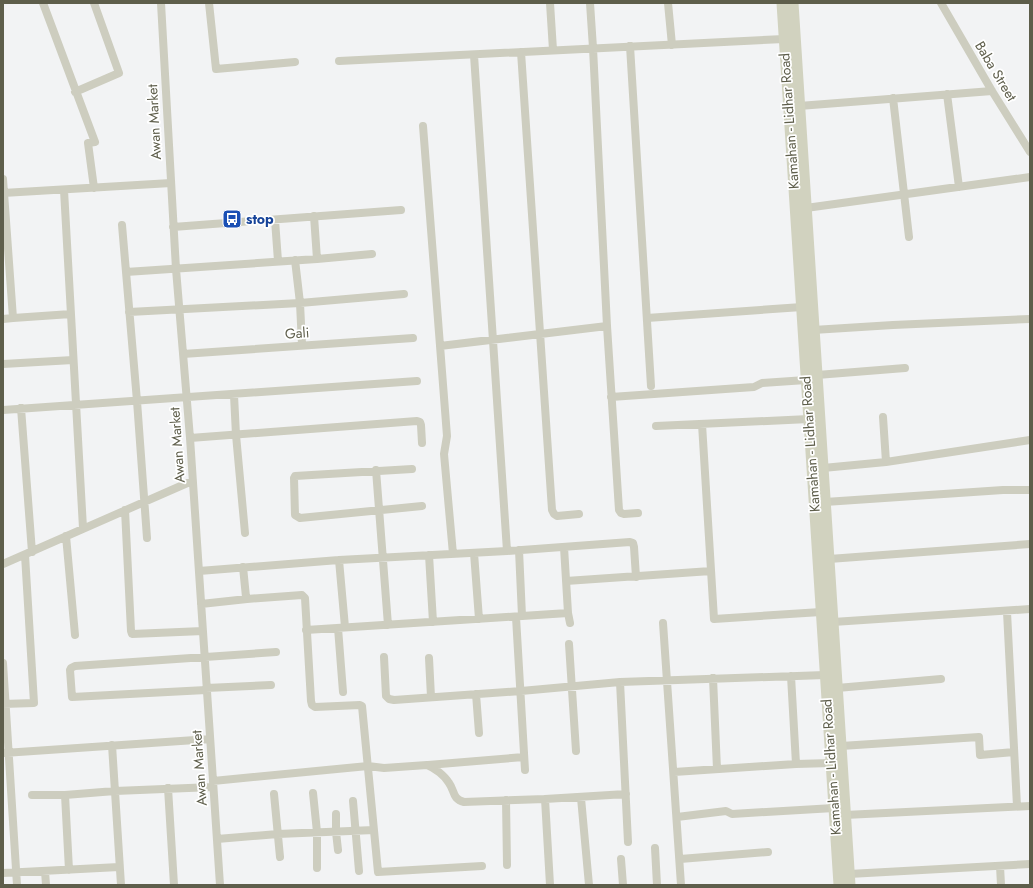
<svg xmlns="http://www.w3.org/2000/svg" width="1033" height="888" font-family="Jost,sans-serif">
<style>
.lines{fill:none;stroke-linecap:round;stroke-linejoin:round}
.minor{stroke:#cdcdbf;stroke-width:8}
.secondary{stroke:#d1d2bf;stroke-width:11}
.labels{text-anchor:middle;dominant-baseline:central;stroke-width:3.5;stroke-linejoin:round;paint-order:stroke}
.street-label{font-size:14px;fill:#5e5e4b;stroke:#fff}
.transit-label{font-size:14px;font-weight:bold;fill:#164399;stroke:#fff;text-anchor:start}
</style>
<rect width="100%" height="100%" fill="#f2f3f4"/>
<g class="lines">
<path class="minor" d="M43,3l52,139 -7,1 6,45
M161,3l15,266 14,169 30,447
M209,3l7,66 79,-7
M550,3l3,47
M590,3l3,45 14,278 12,184 2,3 3,1 14,-1
M668,3l4,42
M941,3l51,88 38,61
M630,46l21,340
M521,52l31,458 2,4 3,2 22,-2
M474,55l33,496
M339,61l445,-22
M75,92l44,-19 -25,-70
M947,94l12,93
M893,98l16,139
M799,106l193,-15
M423,126l24,310 -3,18 9,100
M3,179l10,139 -10,1
M64,190l19,338
M3,193l168,-10
M806,208l224,-31
M275,220l3,41
M122,225l15,176 10,137
M173,227l228,-17
M317,259l55,-5
M295,260l5,43 2,42
M126,272l191,-13 -3,-43
M129,312l171,-9 104,-9
M13,318l58,-4
M647,318l155,-11
M813,330l80,-5 137,-6
M440,346l167,-20
M183,354l230,-16
M3,364l70,-4
M817,375l88,-7
M234,395l2,40 9,98
M611,397l143,-10 8,-4 44,-3
M21,408l11,144
M3,410l414,-29
M883,417l3,45
M702,424l12,195 107,-7
M656,426l153,-7
M190,438l227,-17 3,1 1,3 1,18
M823,468l63,-6 144,-22
M412,469l-117,7 -1,2 1,37 5,3 122,-12
M376,470l12,155
M825,502l178,-12h27
M125,510l6,121 1,3 71,-3
M66,536l9,99
M474,553l5,66
M429,555l4,67
M829,559l201,-15
M339,560l6,67
M3,564l189,-83
M243,567l3,30 1,2 55,-4 3,3 6,103 1,4 3,2 45,-2 2,1 16,166 104,-6
M199,571l140,-11 168,-9 123,-9 3,1 1,4 2,30
M566,581l145,-10
M201,604l46,-5
M1007,612l10,194
M568,613l2,10
M522,616l46,-3 -4,-66
M516,617l9,153
M833,622l197,-13
M663,623l18,262
M338,628l5,64
M306,630l216,-14 -3,-66
M569,644l7,107
M384,657l2,39 3,3 5,1 127,-9 99,-9 205,-7
M429,658l2,39
M3,663l14,222
M791,676l5,88 35,-1
M713,678l4,91
M620,682l8,160
M206,688l65,-3
M837,688l104,-9
M206,690l-134,7 -2,-27 1,-2 4,-2 201,-14
M476,694l3,39
M3,704l31,-1 -9,-148
M112,745l9,140
M841,746l138,-9 1,18 34,-3
M4,753l206,-14
M428,765l96,-8
M674,772l122,-8
M213,781l155,-15 16,2 43,-3c8,3 18,11 22,18 6,8 3,16 15,19l81,-3
M168,788l6,97
M313,793l4,39v36
M274,794l6,63
M32,795h33l50,-4 98,-4
M65,795l4,75
M581,798l8,87
M506,800l1,65
M353,801l6,70
M336,814v18l2,18
M845,815l185,-9
M677,817l49,-6 6,3 102,-6
M217,839l61,-5 96,-4
M655,848l2,37
M621,859l2,26
M680,859l88,-7
M1000,866l1,19
M45,871l1,14
M3,873l116,-6
M849,874l181,-10
M550,885l-5,-86 81,-5"/>
<path class="secondary" d="M782,3l57,882
M793,3l57,882"/>
</g>
<defs>
<symbol id="bus-square" viewBox="-11 -11 22 22"><rect x="-9" y="-9" width="18" height="18" rx="4" fill="#1a4fb4" stroke="#fff"/><path d="M-5-6H5V4H4V6H2V4H-2V6H-4V4H-5ZM-3.5-4V0h7V-4ZM-3.5 1.2v1.5H-2V1.2ZM2 1.2v1.5H3.5V1.2Z" fill="#fff"/></symbol>
</defs>
<g fill-rule="evenodd">
<use href="#bus-square" x="221" y="208" width="22" height="22"/>
</g>
<g class="labels">
<g class="street-label">
<text transform="translate(996 71) rotate(59)">Baba Street</text>
<text transform="translate(789 121) rotate(-94)">Kamahan - Lidhar Road</text>
<text transform="translate(154 122) rotate(-93)">Awan Market</text>
<text transform="translate(297 333) rotate(-4)">Gali</text>
<text transform="translate(810 444) rotate(-94)">Kamahan - Lidhar Road</text>
<text transform="translate(177 445) rotate(-94)">Awan Market</text>
<text transform="translate(831 767) rotate(-94)">Kamahan - Lidhar Road</text>
<text transform="translate(199 768) rotate(-94)">Awan Market</text>
</g>
<g class="transit-label">
<text x="246" y="219">stop</text>
</g>
</g>
<rect width="1033" height="888" fill="none" stroke="#5e5e4b" stroke-width="8"/>
</svg>
